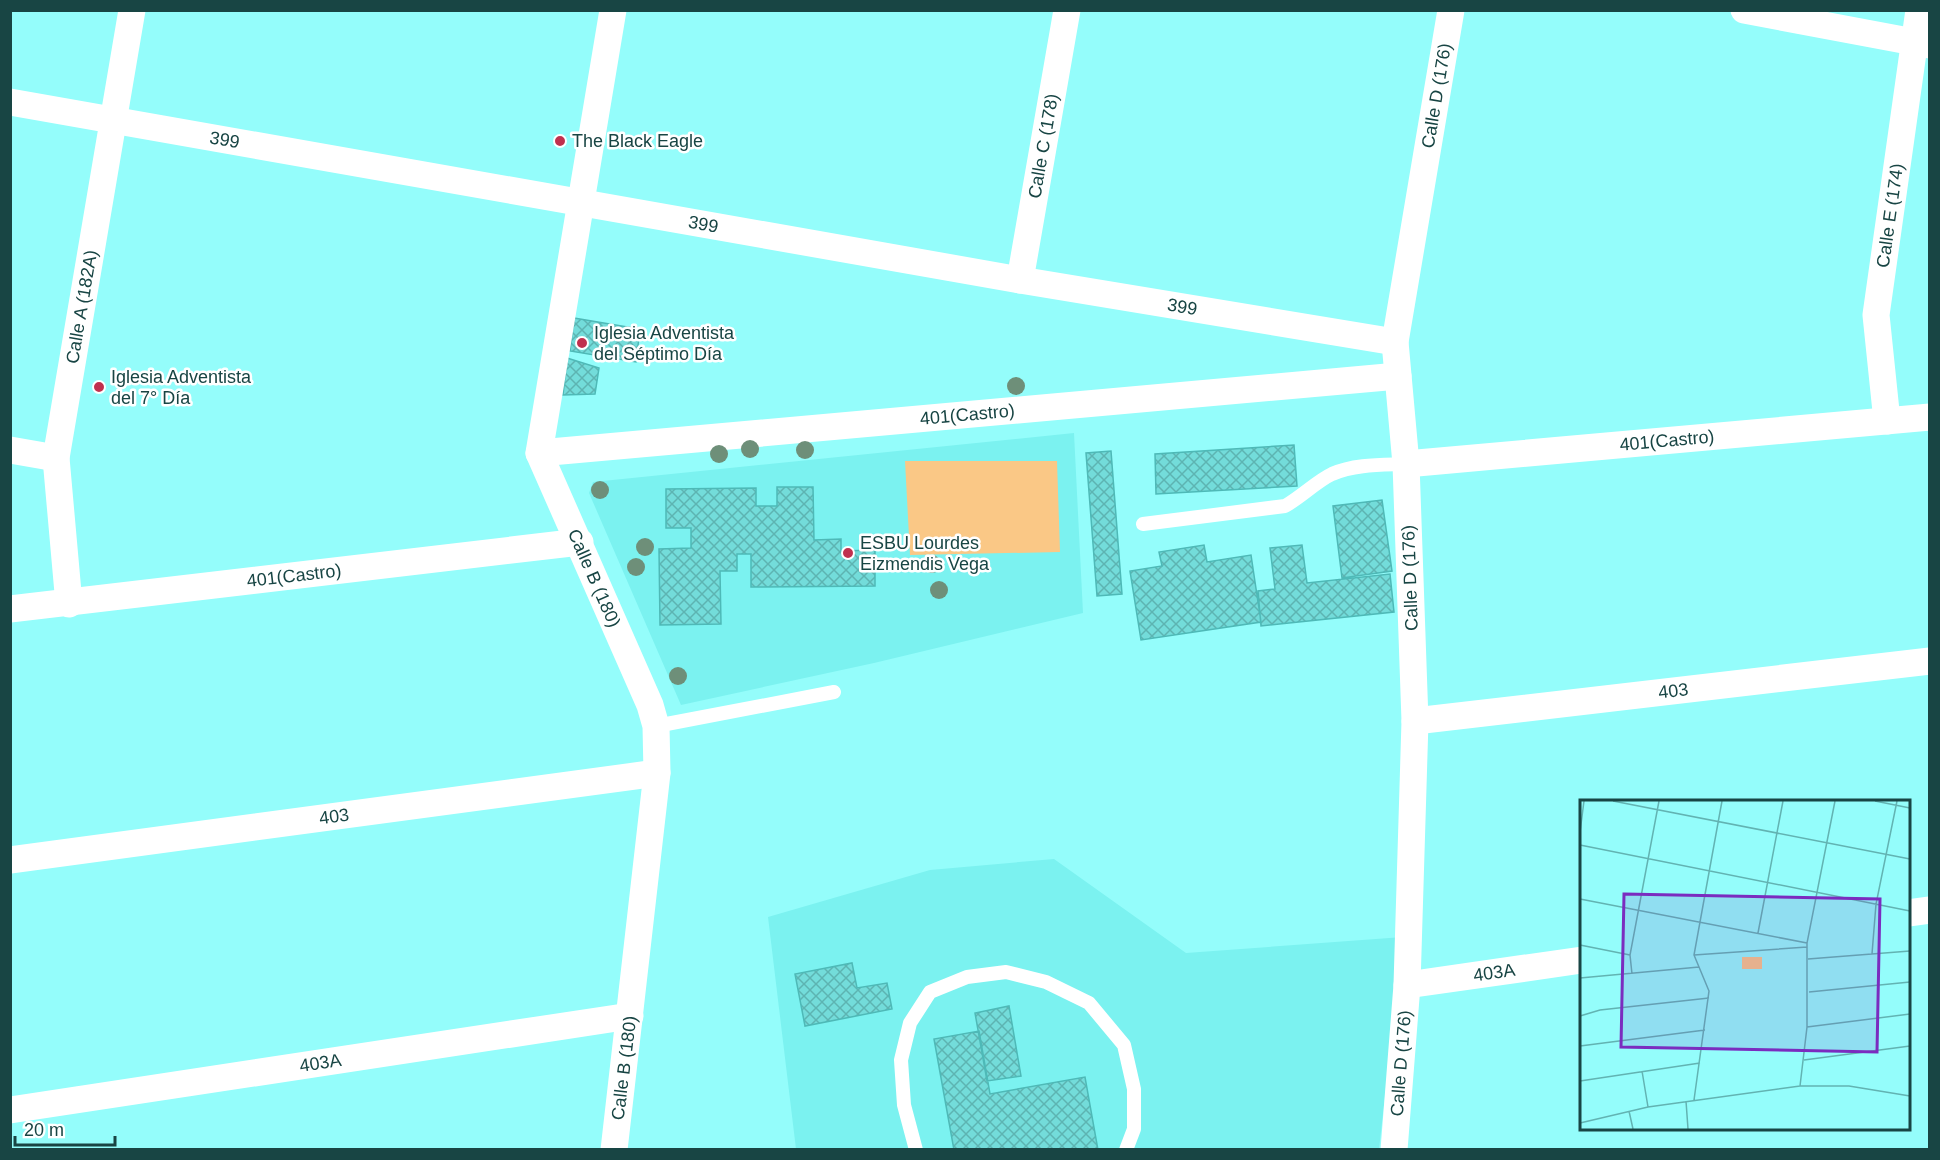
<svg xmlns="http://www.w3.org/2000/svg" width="1940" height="1160" font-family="Helvetica,sans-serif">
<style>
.built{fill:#7bf2f0}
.park{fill:#fac886}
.building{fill:url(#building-cross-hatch);stroke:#4eb9b7;stroke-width:1.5}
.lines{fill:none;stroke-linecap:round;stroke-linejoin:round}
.service{stroke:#fff;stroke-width:14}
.minor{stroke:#fff;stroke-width:27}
.tree{fill:#6e8f79}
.poi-dot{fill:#c0304e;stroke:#fff;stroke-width:2}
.labels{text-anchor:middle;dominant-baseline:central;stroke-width:5;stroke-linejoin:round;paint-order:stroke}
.street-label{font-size:18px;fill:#184544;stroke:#fff}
.poi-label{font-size:18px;fill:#184544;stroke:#fff;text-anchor:start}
.inset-road{fill:none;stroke:#62b3b2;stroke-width:1.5}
.view{fill:#7b2cbf;fill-opacity:0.15;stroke:#7b2cbf;stroke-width:3}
.inset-edge{fill:none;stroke:#184544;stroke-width:3}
</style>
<defs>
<pattern id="building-cross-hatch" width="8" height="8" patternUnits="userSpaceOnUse" patternTransform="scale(1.5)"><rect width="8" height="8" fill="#73dcda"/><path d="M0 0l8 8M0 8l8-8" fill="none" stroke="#5db4b2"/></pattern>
</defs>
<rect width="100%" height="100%" fill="#94fdfb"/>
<path class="built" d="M1074,433l9,180 -209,50 -193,42 -92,-212 4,-11z
M1054,859l132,94 217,-16 -24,212h-583l-28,-232 162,-47z"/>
<path class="park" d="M905,461h152l3,91 -150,3z"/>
<path class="building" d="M574,318l66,11 -4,33 -66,-11z
M567,358l32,10 -4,26 -32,1z
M1294,445l3,41 -141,8 -1,-40z
M1111,451l11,143 -25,2 -11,-143z
M777,487h36l1,53 27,-1v12l34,-1v36l-124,1v-33h-14v17h-17l1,53 -61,1 -1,-76 32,-1v-20h-25v-39l90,-1v18h21z
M1382,500l10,71 -50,7 -9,-72z
M1204,545l3,17 44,-7 10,67 -120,18 -11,-69 32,-5 -3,-14z
M1302,545l5,38 83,-9 4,38 -133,14 -3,-35 17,-2 -5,-41z
M852,963l5,25 30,-5 5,26 -87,17 -10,-52z
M1009,1006l12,70 -34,5 -12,-68z
M979,1031l11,63 95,-17 13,73h-144l-20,-111z"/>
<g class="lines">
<path class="service" d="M1143,524l142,-18c16,-9 32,-25 47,-32 23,-10 50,-9 74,-10
M656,726l178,-34
M916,1150l-12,-45 -3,-45 9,-37 20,-31 37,-15 39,-5 40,10 43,21 35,42 10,44v40l-8,21"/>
<g class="minor">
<path id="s1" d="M613,10l-74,443 111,252 6,21 1,47 -43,377"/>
<path d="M1744,10l186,35"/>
<path id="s2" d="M10,102l1010,178 375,62"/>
<path id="s3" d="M1020,280l47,-270"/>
<path id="s4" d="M1887,421l-11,-106 43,-305"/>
<path d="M10,450l46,8"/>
<path id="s5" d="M539,453l859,-77"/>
<path id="s6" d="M1406,464l524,-47"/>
<path id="s7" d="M69,604l-13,-146 76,-448"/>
<path id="s8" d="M10,609l570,-67"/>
<path id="s9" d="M1415,721l515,-60"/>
<path id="s10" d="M10,860l647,-87"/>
<path d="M1908,913l22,-3"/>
<path id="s11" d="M1407,985l175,-25"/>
<path id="s12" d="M10,1110l620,-94"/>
<path id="s13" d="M1394,1150l13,-165 8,-264 -9,-257 -11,-122 56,-332"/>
</g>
</g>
<g class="tree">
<circle cx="1016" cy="386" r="9"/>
<circle cx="750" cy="449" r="9"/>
<circle cx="805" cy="450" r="9"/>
<circle cx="719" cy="454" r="9"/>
<circle cx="600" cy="490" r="9"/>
<circle cx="645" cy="547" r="9"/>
<circle cx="932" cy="564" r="9"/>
<circle cx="636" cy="567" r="9"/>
<circle cx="939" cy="590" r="9"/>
<circle cx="678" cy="676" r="9"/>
</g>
<g class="poi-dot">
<circle cx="560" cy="141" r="6"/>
<circle cx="582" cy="343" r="6"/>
<circle cx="99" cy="387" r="6"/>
<circle cx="848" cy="553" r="6"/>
</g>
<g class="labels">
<g class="street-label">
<text stroke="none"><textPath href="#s13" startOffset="1059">Calle D (176)</textPath></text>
<text stroke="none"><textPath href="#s2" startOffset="218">399</textPath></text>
<text stroke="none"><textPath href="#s3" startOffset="136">Calle C (178)</textPath></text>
<text stroke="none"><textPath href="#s4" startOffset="207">Calle E (174)</textPath></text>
<text stroke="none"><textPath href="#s2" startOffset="704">399</textPath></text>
<text stroke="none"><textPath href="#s7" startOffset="300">Calle A (182A)</textPath></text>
<text stroke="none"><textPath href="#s2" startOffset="1190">399</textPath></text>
<text stroke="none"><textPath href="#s5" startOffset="430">401(Castro)</textPath></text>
<text stroke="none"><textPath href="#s6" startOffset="262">401(Castro)</textPath></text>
<text stroke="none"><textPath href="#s8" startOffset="286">401(Castro)</textPath></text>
<text stroke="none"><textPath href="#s1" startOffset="586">Calle B (180)</textPath></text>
<text transform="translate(1410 578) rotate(-92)">Calle D (176)</text>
<text stroke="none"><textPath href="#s9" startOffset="260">403</textPath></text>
<text stroke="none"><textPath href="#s10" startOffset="327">403</textPath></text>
<text stroke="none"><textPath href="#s11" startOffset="88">403A</textPath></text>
<text stroke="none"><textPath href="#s12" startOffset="314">403A</textPath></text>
<text stroke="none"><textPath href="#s13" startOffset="87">Calle D (176)</textPath></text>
<text transform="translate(624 1068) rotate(-83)">Calle B (180)</text>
</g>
<g class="poi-label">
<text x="572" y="141">The Black Eagle</text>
<text x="594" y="333">Iglesia Adventista<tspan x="594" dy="21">del Séptimo Día</tspan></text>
<text x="111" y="377">Iglesia Adventista<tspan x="111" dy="21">del 7° Día</tspan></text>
<text x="860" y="543">ESBU Lourdes<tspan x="860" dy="21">Eizmendis Vega</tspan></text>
</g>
</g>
<g transform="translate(1580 800)">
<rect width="330" height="330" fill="#94fdfb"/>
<path d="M162,157h20v12h-20z" fill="#fac886"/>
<path class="inset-road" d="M33,1l297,58M295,1l35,7M0,32l4,-31M0,45l330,66M0,99l227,44M178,133l25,-132M0,145l50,10M292,154l4,-50 21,-103M114,155l113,-8M228,159l102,-8M52,174l-2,-19 29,-154M0,178l119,-11M229,192l101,-10M0,216l20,-6 109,-12M227,227l103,-13M0,246l125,-16M224,260l106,-14M62,271l6,36M0,281l120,-18M220,286l7,-59v-84l28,-142M114,300l15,-109 -15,-36 28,-154M106,301l2,28M49,311l4,18M0,323l68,-16 152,-21h49l61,10"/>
<path class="view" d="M44,94l256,5 -3,153 -256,-5z"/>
<rect width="330" height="330" class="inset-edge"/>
</g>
<rect width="1940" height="1160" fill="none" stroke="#184544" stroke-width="24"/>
<path d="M15 1136v9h100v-9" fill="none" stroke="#184544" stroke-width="3"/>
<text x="24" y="1136" font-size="18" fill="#184544" stroke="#ffffff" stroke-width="4.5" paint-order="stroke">20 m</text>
</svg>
